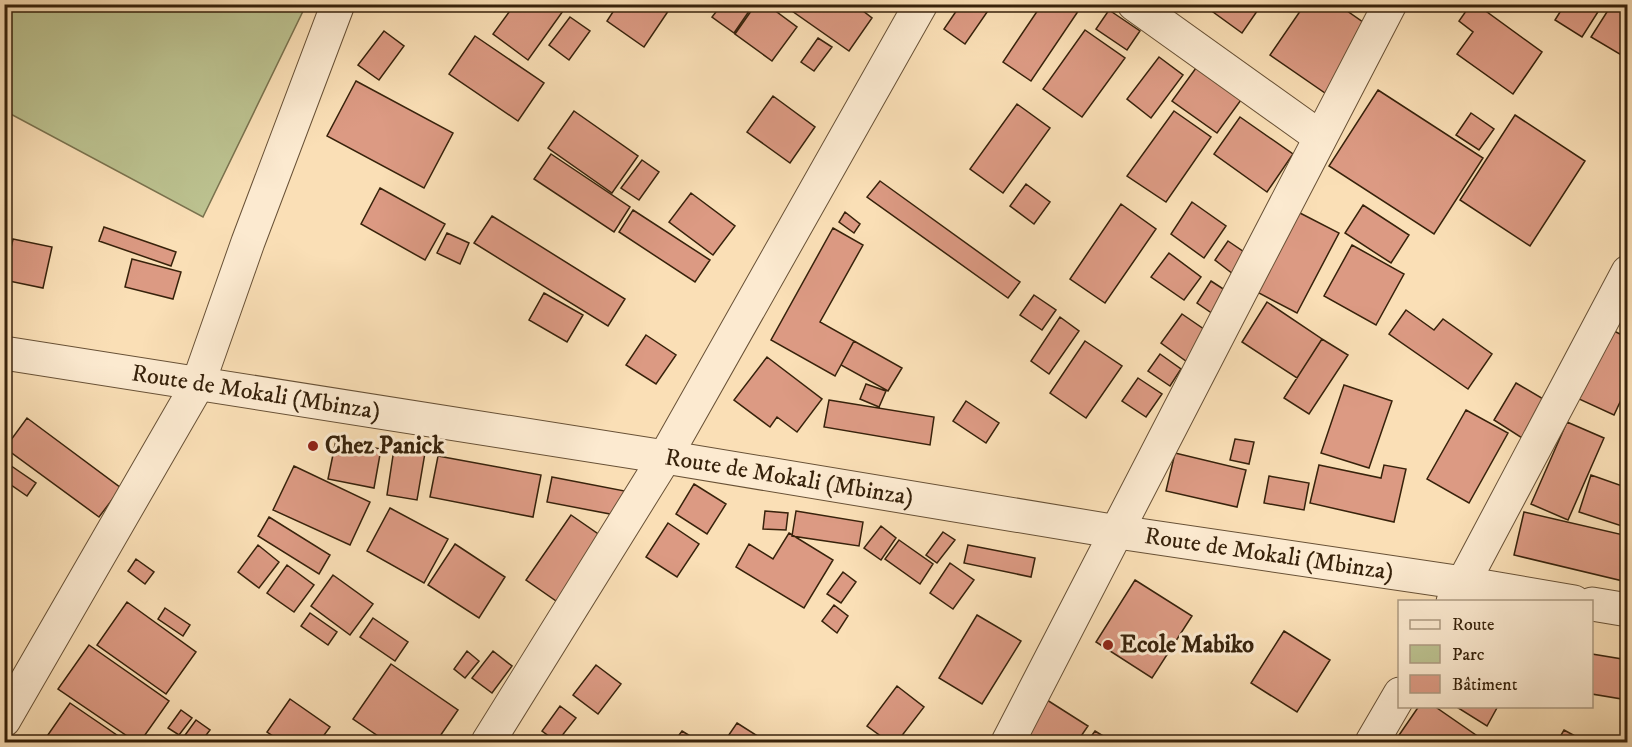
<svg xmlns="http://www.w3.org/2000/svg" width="1632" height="747" font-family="'IM FELL DW Pica',serif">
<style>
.green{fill:#bcc290;stroke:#7a724e;stroke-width:1.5}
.building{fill:#dc9a83;stroke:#37220b;stroke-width:1.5}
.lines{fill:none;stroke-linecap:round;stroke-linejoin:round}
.minor-casing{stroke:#685136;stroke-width:35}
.minor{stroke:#fcead0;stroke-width:33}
.poi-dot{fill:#8f2418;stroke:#fcead0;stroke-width:2}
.labels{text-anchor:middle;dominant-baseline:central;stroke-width:6;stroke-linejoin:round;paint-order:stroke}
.street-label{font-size:24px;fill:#37220b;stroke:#fcead0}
.poi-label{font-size:24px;font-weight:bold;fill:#37220b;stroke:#fcead0;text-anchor:start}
</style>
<rect width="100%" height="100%" fill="#fadfb6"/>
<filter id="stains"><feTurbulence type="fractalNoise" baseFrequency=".00333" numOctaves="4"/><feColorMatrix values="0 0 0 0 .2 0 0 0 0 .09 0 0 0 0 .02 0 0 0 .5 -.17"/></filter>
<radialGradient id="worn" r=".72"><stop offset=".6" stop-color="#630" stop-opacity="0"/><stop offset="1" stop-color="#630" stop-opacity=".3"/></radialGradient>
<path class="green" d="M4,5l1,-1 301,1 -103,212 -198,-106z"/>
<path class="building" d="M515,4h53l-40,56 -35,-26z
M618,4h55l-29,43 -37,-26z
M722,4h32l-20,29 -22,-16z
M756,4h10l31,23 -25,34 -37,-27z
M782,4h72l18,14 -23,33z
M961,4l31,1 -27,39 -21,-15z
M1042,4h41l-52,77 -28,-19z
M1202,4h60l-20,29z
M1305,4h32l33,23 -45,66 -55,-38z
M1471,4h5l66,48 -29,42 -56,-40 16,-22 -14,-11z
M1565,4h38l-21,33 -27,-17z
M1612,4h16v55l-37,-22z
M1109,10l31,21 -13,19 -31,-21z
M570,17l20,14 -21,29 -20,-15z
M1085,30l40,28 -43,59 -39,-28z
M384,31l20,15 -25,34 -21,-15z
M475,36l69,47 -26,38 -69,-47z
M818,38l14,9 -18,24 -13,-9z
M1159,57l24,18 -32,43 -24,-19z
M1196,68l45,32 -24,33 -45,-32z
M356,81l97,52 -29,55 -97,-52z
M1378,90l105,68 -49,76 -105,-68z
M773,96l42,31 -25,36 -43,-31z
M1017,104l33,24 -47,65 -33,-24z
M574,111l64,45 -26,37 -64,-45z
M1174,111l37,26 -45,65 -39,-26z
M1471,113l23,16 -15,21 -23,-15z
M1515,115l70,46 -55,85 -70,-46z
M1240,117l53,37 -26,38 -53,-38z
M551,154l79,53 -16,25 -80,-53z
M642,160l17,12 -20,28 -18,-12z
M880,181l140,101 -12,16 -141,-101z
M1026,184l24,18 -16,22 -24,-18z
M380,188l65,36 -20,36 -64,-36z
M691,193l44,33 -22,29 -44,-33z
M1192,202l34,24 -22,32 -33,-24z
M1121,204l35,25 -51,74 -35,-24z
M1363,205l46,30 -18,28 -46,-30z
M633,210l77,50 -15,22 -76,-50z
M845,212l15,12 -6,9 -15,-11z
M1298,212l41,21 -42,80 -40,-21z
M492,216l133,83 -17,27 -134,-83z
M104,227l72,25 -5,14 -72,-25z
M833,228l30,17 -43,77 34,19 -19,35 -64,-36z
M447,233l22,10 -9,21 -23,-11z
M13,239l39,8 -9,41 -39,-8z
M1228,241l19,13 -14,20 -18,-14z
M1352,245l52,29 -28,51 -52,-29z
M1169,253l32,24 -17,23 -33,-23z
M132,259l49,13 -8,27 -48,-12z
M1211,281l20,13 -15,22 -19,-13z
M544,293l39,22 -16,27 -38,-22z
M1034,295l22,15 -14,20 -22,-15z
M1267,302l55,37 -25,39 -55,-36z
M1406,310l28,20 9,-11 49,35 -24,35 -79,-55z
M1182,314l29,20 -21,30 -29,-21z
M1060,317l19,14 -30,43 -18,-13z
M1612,330l16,8v47l-14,30 -35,-16z
M646,335l30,20 -20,29 -30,-19z
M1322,339l26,16 -39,59 -25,-16z
M854,341l48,27 -14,23 -47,-26z
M1085,341l37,25 -36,52 -36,-25z
M1160,354l21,15 -11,17 -22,-15z
M767,357l55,42 -25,33 -20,-15 -7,10 -36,-27z
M1138,378l24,16 -16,23 -24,-16z
M1516,383l29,17 -23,38 -28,-18z
M866,384l20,7 -7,16 -19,-8z
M1344,385l48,16 -23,67 -48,-15z
M829,400l105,17 -4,28 -106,-18z
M966,401l33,22 -13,20 -33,-22z
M1466,410l42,23 -39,70 -42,-24z
M27,418l94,70 -22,29 -94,-69z
M1567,422l37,16 -36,82 -37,-16z
M1235,439l19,3 -5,22 -19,-4z
M336,440l45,9 -7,39 -46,-9z
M394,449l31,4 -8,47 -30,-5z
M1175,453l71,17 -9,37 -71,-16z
M438,456l103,19 -8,42 -103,-20z
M4,461l32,22 -9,13 -23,-16z
M1319,465l62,13 3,-13 22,4 -12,53 -84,-19z
M294,466l76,36 -20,43 -77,-35z
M1591,475l37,13v40l-49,-16z
M1269,476l40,7 -5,27 -40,-7z
M552,477l78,15 -4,25 -79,-15z
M694,484l32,20 -19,30 -31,-20z
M390,508l58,31 -24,44 -57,-32z
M765,511l23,2 -2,17 -23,-1z
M796,511l67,11 -4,24 -67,-10z
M1524,512l104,24v28l-5,17 -109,-26z
M571,515l33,23 -45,65 -33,-23z
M269,517l61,38 -11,19 -61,-38z
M668,523l31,21 -22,33 -31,-20z
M881,526l15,12 -15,22 -17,-12z
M943,532l12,8 -18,23 -11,-8z
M789,533l44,27 -29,48 -68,-41 13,-23 24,15z
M899,540l34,24 -13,20 -35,-25z
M455,544l50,33 -26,41 -51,-33z
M258,545l21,17 -20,26 -21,-16z
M968,545l67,13 -4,19 -67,-14z
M136,559l18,13 -9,12 -17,-13z
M950,563l24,17 -21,29 -23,-16z
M287,565l27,20 -20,27 -27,-19z
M843,572l13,10 -15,21 -14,-9z
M333,575l40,29 -23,31 -39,-29z
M1135,580l57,36 -40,62 -56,-36z
M127,602l69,50 -30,42 -69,-49z
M834,605l14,11 -11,17 -15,-12z
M165,608l25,17 -7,11 -25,-17z
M310,613l27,19 -9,13 -27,-19z
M977,615l44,26 -39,63 -43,-26z
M373,618l35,24 -13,19 -35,-24z
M1284,631l46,29 -33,52 -46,-29z
M89,645l80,56 -29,41h-4l-78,-53z
M467,651l12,10 -14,17 -11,-9z
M493,651l19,15 -20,27 -20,-15z
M1592,654l36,6v40l-36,-6z
M391,664l67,46 -22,32h-49l-34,-23z
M596,665l25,19 -23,30 -25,-19z
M897,686l27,21 -27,35h-8l-22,-16z
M290,699l40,28 -11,15h-37l-15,-10z
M1047,700l41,26 -11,16h-41l-12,-7z
M70,703l57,39h-84z
M560,706l16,12 -19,24 -15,-11z
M1419,706h15l52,36h-89l-2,-1z
M1455,706h43l-11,20z
M181,710l11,8 -13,17 -11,-7z
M196,720l14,10 -9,12h-21z
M737,723l30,19h-43z
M1564,730l22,12h-29z
M682,731l18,11h-26z
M1095,731l18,11h-26z"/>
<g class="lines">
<defs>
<g id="minor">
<path d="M1134,4l186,133"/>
<path id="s1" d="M4,353l661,104 453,75 345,51 111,19"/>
<path d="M1453,602l175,-330"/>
<path d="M1592,604l36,6"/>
<path d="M4,720l194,-336 50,-142 90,-238"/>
<path d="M488,742l177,-285 256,-453"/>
<path d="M1008,742c128,-245 253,-493 382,-738"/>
<path d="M1372,742l28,-48"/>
</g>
</defs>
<use href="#minor" class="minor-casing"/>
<use href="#minor" class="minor"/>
</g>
<g class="poi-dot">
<circle cx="313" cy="446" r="6"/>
<circle cx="1108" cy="645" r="6"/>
</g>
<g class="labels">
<g class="street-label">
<text stroke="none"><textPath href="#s1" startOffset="255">Route de Mokali (Mbinza)</textPath></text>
<text stroke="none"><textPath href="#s1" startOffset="795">Route de Mokali (Mbinza)</textPath></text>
<text stroke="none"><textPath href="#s1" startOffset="1281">Route de Mokali (Mbinza)</textPath></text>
</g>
<g class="poi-label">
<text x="325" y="446">Chez Panick</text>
<text x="1120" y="645">Ecole Mabiko</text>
</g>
</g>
<rect width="1632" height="747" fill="none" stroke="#fadfb6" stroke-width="24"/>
<rect x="6" y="6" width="1620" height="735" fill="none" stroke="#37220b" stroke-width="3"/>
<rect x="12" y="12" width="1608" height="723" fill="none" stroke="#37220b" stroke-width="1.5"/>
<rect x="1398" y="600" width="195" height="108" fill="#fcead0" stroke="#ad9a81" stroke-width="1.5"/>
<rect x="1410" y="620" width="30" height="9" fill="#fcead0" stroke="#ad9a81" stroke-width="1.5"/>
<text x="1452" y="630" font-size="18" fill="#37220b">Route</text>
<rect x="1410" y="645" width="30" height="18" fill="#bcc290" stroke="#ad9a81" stroke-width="1.5"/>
<text x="1452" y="660" font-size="18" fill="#37220b">Parc</text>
<rect x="1410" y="675" width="30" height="18" fill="#dc9a83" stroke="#ad9a81" stroke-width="1.5"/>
<text x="1452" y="690" font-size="18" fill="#37220b">Bâtiment</text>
<rect width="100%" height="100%" filter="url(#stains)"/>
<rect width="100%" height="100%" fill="url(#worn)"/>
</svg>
